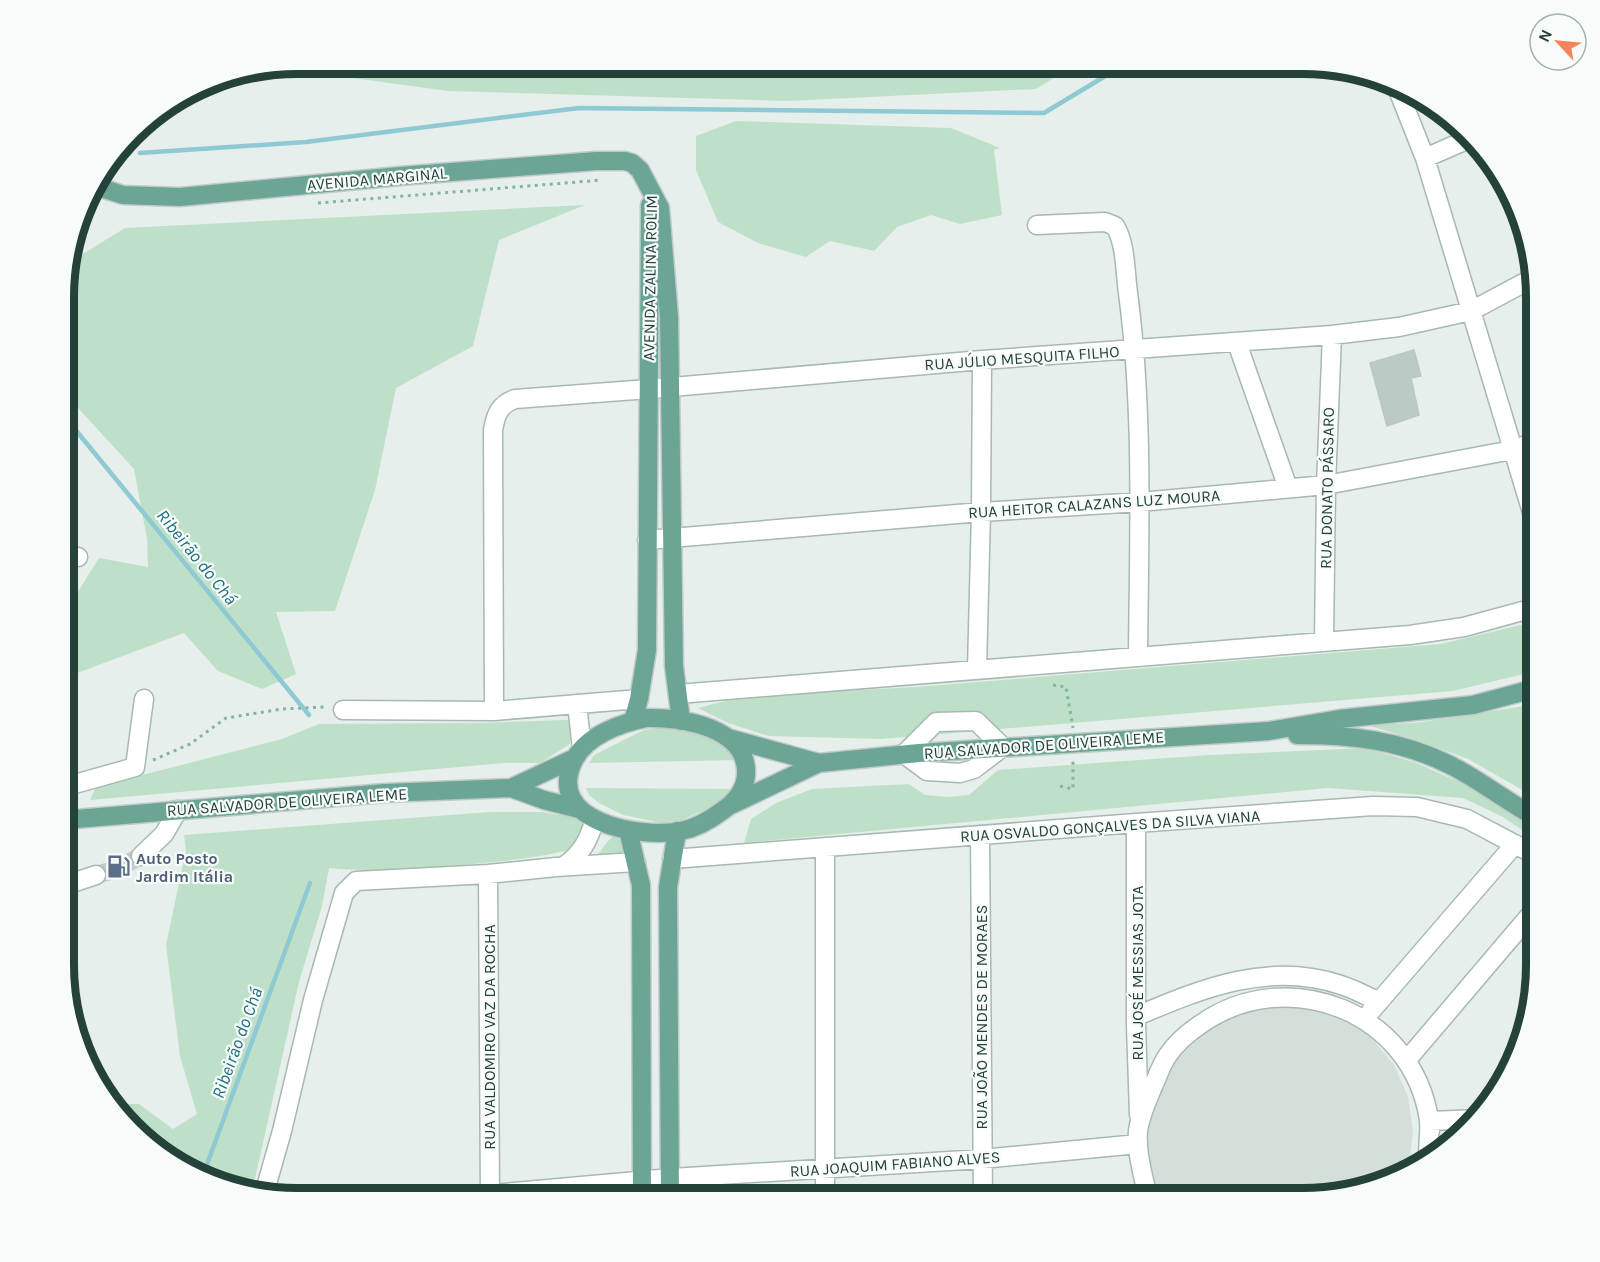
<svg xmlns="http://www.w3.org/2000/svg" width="1600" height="1262" font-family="Karla,sans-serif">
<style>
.built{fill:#d4dfda}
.green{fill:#bfe0c8}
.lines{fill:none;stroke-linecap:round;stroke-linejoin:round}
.stream{stroke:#8ec9d4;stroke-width:4.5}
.building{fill:#bbcac4;stroke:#b8c9c2;stroke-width:1.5}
.minor-tunnel{stroke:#bfccc8;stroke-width:18;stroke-dasharray:18 9;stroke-linecap:butt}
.minor-casing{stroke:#a8b8b2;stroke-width:21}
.major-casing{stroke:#c2cac8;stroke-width:21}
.path{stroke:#86b3a5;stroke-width:3;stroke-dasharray:3 4.5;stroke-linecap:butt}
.minor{stroke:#fff;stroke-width:18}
.major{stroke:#6aa596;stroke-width:18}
.labels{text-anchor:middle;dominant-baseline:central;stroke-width:4.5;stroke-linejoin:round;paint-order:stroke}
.street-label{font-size:16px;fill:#24423a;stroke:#f7fbf9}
.service-label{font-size:16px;font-weight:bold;fill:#4e5e75;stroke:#f7fbf9;text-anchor:start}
.water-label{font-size:18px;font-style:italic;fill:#1c6f80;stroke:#f7fbf9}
.rim{fill:none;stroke:#24423a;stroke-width:8}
</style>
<rect width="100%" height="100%" fill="#e6efeb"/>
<path class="built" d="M1276,1000l68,17 28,21 22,27 14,32 5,35 -5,38 -15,11 -90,18h-142l-12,-26 -5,-34 20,-67 45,-52z"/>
<path class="green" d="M323,63h755l-42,26 -248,12 -340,-10 -118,-16z
M1251,63h44l-3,3 -42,5z
M736,121l215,7 49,20 -6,2 8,65 -42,9 -29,-9 -34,12 -23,24 -44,-10 -24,16 -48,-14 -40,-21 -22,-52v-34z
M585,205l-86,35 -26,106 -77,42 -21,102 -40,121 -59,1 20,62 -34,15 -44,-18 -34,-38 -120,45v-64l35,-56 49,9 -1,-28 -13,-70 -55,-60 -14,-30v-114l60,-37z
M1537,621v50l-84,20 -572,48 -112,-3 -41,-13 -30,-15 46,-12 172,-9 525,-43z
M1537,704v23l-4,5 -3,15 -1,19 6,31 -67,-38 -57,-21 -45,-13 49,-2z
M564,720h6v24l-30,19h-36l-414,37 6,-13 186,-48 37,-15 163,-1z
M664,727l39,7 25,11 13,15 -152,3 5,-8 50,-25z
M1364,748l50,14 52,23 71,41v14l-34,-23 -40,-19 -135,-10 -584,55 7,-24 25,-16 36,-14 97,-5 16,11 24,2 20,-2 29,-25 211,-15z
M586,788l153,1 -6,8 -51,23 -20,3 -39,-8 -24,-12 -10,-8z
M490,812h53l38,7 4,6 -11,24c-42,10 -85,14 -129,17 -39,3 -78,6 -116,2l-7,38 -23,76 -47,210 -45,-11 -65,-40 -28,-37h25l34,25 24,-15 -17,-58 -14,-111 20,-95 -2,-15z
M614,836l8,5 6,15 -32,1 12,-16z"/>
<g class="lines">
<path class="stream" d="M140,153l166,-11 273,-34 465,5 83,-50
M65,417l244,298
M202,1178l108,-295"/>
</g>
<path class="building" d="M1414,350l7,26 -10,2 8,37 -32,11 -17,-63z"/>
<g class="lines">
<path class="minor-tunnel" d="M96,875l18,-5 27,-14"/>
<defs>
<path id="minor" d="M1396,85l29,73 112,371
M1425,158l46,-20
M1037,225l68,-3 10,4c11,18 10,46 13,67 16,120 11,242 10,364
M1237,343l51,145
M647,540l334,-28 159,-10 186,-17 186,-35 25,-9
M64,556l14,1
M1324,641l2,-156 6,-150
M977,669l4,-157 1,-152
M678,694l732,-59 54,-8 73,-20
M577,704l5,45
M343,710l151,1 145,-12
M494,711l-1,-281c3,-16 6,-25 22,-31l134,-10 333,-29 350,-25 67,-8 72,-16 62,-33
M976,721l27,26 -29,22 -14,4 -33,-2 -23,-17 32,-32z
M64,787l71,-20 9,-68
M1136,823v202l3,90
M980,836l3,363
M141,856l23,-22 14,-24
M672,859l464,-36 237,-17 44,1 50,12 70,37
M564,866c18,-12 25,-27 31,-47
M488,874l2,325
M64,883l11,-1 21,-7
M1371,1011l144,-167
M1137,1016c66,-28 132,-55 204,-31 13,4 26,11 38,17
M1406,1061l131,-154
M1430,1131l-1,-10 51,-2
M264,1194l18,-63 31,-131 31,-107 12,-12 132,-7 68,-7 80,-5
M437,1199l234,-21 311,-19 156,-15
M825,1199v-352
M1149,1199l-2,-5c-4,-20 -11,-42 -9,-63 2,-16 10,-32 16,-47 4,-9 8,-21 14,-29 8,-12 21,-23 33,-31 87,-61 212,-12 228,96 1,12 -1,25 -1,36"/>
<path id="major" d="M92,185l31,10 57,2 220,-21 196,-15h29l7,2 8,7 20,38 9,109 5,349 7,55
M647,718c35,-1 102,10 99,57 -1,16 -11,27 -24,36 -12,9 -26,17 -41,20 -41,8 -138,-9 -107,-71 13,-25 47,-37 73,-42z
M633,721l6,-22 8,-49 3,-445
M1297,735c55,0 103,5 153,30 30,15 57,37 87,53
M728,738l91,25
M1537,777v-29
M511,788l33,12 35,9
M731,805l88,-42 100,-10 350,-22 70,-12 134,-14 64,-17
M64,820l321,-27 126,-5 64,-30
M628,830l13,55 1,314
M670,1199l-2,-312 9,-56"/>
</defs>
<use href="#minor" class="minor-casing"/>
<use href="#major" class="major-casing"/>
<path class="path" d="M318,203l284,-23
M1053,685l13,2 7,41
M153,760l37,-16 36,-26 56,-9 44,-2
M1060,786l13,3v-31"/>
<use href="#minor" class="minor"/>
<use href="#major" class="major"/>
</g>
<defs>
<symbol id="fuel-bare" viewBox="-9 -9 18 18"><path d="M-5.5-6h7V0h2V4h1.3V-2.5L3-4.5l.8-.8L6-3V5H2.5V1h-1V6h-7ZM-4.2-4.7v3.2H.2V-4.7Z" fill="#5c6f8a" stroke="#f7fbf9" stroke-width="2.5" paint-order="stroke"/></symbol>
</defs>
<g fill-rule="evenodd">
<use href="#fuel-bare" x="102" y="850" width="33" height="33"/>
</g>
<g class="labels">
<g class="street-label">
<text transform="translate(377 179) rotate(-5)">AVENIDA MARGINAL</text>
<text transform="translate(650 278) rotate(-89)">AVENIDA ZALINA ROLIM</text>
<text transform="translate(1022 358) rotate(-4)">RUA JÚLIO MESQUITA FILHO</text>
<text transform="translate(1327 488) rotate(-89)">RUA DONATO PÁSSARO</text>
<text transform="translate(1094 504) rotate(-4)">RUA HEITOR CALAZANS LUZ MOURA</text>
<text transform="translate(1044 745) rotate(-4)">RUA SALVADOR DE OLIVEIRA LEME</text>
<text transform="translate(287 802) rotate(-4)">RUA SALVADOR DE OLIVEIRA LEME</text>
<text transform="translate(1110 826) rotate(-4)">RUA OSVALDO GONÇALVES DA SILVA VIANA</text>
<text transform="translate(1137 973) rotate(-90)">RUA JOSÉ MESSIAS JOTA</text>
<text transform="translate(981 1017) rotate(-90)">RUA JOÃO MENDES DE MORAES</text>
<text transform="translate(489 1037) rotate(-90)">RUA VALDOMIRO VAZ DA ROCHA</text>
<text transform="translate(895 1164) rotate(-4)">RUA JOAQUIM FABIANO ALVES</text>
</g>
<g class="service-label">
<text x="136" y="858">Auto Posto<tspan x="136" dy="18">Jardim Itália</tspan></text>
</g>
<g class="water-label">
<text transform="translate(197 557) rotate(51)">Ribeirão do Chá</text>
<text transform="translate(237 1043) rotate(-70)">Ribeirão do Chá</text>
</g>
</g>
<path d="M0 0H1600V1262H0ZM297 74H1303A223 223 0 0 1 1526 297V965A223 223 0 0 1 1303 1188H297A223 223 0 0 1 74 965V297A223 223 0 0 1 297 74Z" fill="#f7fbf9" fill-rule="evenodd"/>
<path class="rim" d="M297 74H1303A223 223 0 0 1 1526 297V965A223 223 0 0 1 1303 1188H297A223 223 0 0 1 74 965V297A223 223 0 0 1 297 74Z"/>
<g transform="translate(1558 42) rotate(296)"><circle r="28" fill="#f7fbf9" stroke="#a3b1ad" stroke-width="1.5"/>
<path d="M0-4.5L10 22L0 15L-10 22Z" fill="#f4845f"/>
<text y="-9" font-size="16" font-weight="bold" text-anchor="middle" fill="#24423a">N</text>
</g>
</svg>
